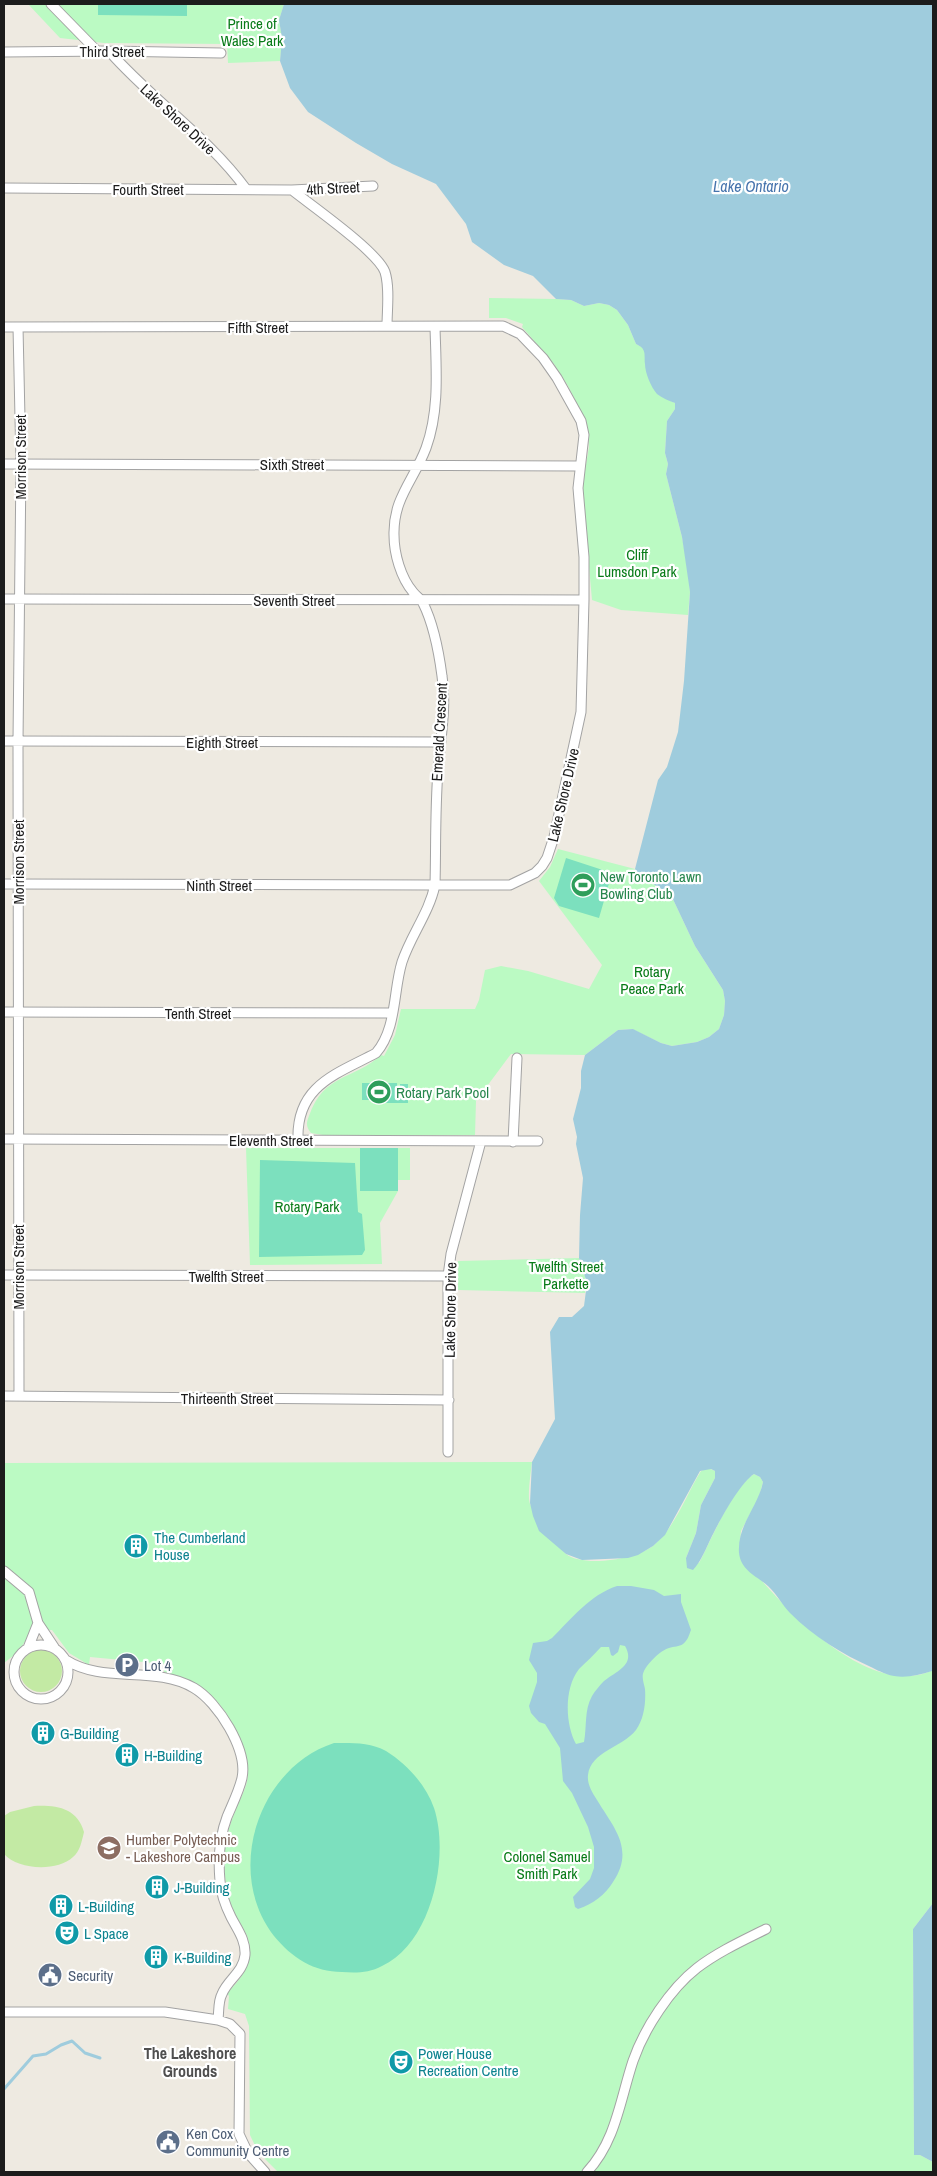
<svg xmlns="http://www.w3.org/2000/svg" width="937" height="2176" font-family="'Archivo Narrow',sans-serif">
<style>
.grass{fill:#c3eaa4}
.park{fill:#bbfac3}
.pitch{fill:#7ce0be}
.water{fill:#9fccdd;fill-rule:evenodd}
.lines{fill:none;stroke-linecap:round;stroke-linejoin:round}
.stream{stroke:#9fccdd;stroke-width:3}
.minor-casing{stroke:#a3a3a3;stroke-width:11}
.minor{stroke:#fff;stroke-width:9}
.labels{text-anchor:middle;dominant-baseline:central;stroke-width:4.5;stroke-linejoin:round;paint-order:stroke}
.park-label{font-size:15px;fill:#087b18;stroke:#fff}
.street-label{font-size:15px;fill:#1c1c1c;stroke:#fff}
.leisure-label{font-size:15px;fill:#27864d;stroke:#fff;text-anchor:start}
.culture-label{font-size:15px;fill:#0d838f;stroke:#fff;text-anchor:start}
.service-label{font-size:15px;fill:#4e5e75;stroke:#fff;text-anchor:start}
.education-label{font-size:15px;fill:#785e54;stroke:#fff;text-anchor:start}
.water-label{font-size:16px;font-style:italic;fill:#4674ad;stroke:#fff}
.neighbourhood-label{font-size:16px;font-weight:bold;fill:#4f4f4f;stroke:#fff}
</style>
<rect width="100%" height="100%" fill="#eeeae1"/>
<path class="grass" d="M20 1671a21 21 0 1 1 42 0a21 21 0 1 1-42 0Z
M34,1806c23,-1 43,2 50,26 -2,8 -4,20 -11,25 -16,15 -55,13 -69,-3v-38l6,-4z"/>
<path class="park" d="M28,4h256l-5,16 3,18 -2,23 -52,2 -1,-19 -123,-1 -44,-5z
M489,298l67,1 15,1 13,6 15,-3 10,2 8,5 11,15 8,19 6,3 3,4v13l14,31 16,8v6l-8,12 -2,32 3,11 -2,10 16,63 6,32 2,23 -2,23 -67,-5 -29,-10 -9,-100v-18l6,-35 -2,-23 -19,-38 -14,-22 -32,-37 1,-3 -17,-6h-17z
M558,849l77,20 4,6 32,20 24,51 28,44 2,11 -1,14 -5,14 -10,8 -12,5 -25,4 -11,-3 -29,-14 -14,1 -33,25 -74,-1 -35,47 -1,34h-152l-12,-2c-5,-6 -5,-10 -2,-17 15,-43 45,-36 72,-61l3,1 11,-21 6,-26h74l4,-9 6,-30 16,-4 27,5 61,18 13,-24 -63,-84 11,-14z
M246,1148h164v32h-12v11l-18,32 2,41 -132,1z
M579,1258l8,25 -2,10 -127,-3v-29z
M532,1462c-1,10 -5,34 -2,42 2,5 32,46 36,50 18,14 72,5 88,-9 22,-19 32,-50 47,-74l7,-3 7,3v7l-14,27 -5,28 -10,25 13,5c12,-23 34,-76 55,-89l6,3 3,5 -4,15 -18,34 -2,22c36,47 128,149 194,117v233l-20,26 1,225 6,1 13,7v10h-655l-20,-20 -8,-17 -1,-109 -4,-12 -17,-5 1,-13 -2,-3c15,-15 29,-33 20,-57 -5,-11 -13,-22 -17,-34 -4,-12 -5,-25 -6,-37 -1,-20 5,-39 12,-56 4,-10 9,-18 11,-28 3,-14 -2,-25 -6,-37 -15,-41 -35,-60 -77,-72v-8l-74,-7 -1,8 -20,-12 -17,-23 -20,1 -14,21 -14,11v-200z"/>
<path class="pitch" d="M98,4h89v12l-89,-1z
M566,858l46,15 -13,45 -40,-12 -5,-8z
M362,1083h35l1,17h2v-16h8v19h-28l-1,-3h-17z
M360,1148h38v43h-38z
M260,1160l95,3 3,49 4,2 3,36 -3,5 -103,2z
M334,1743c17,0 36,-1 52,8 21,13 40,34 48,57 16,48 -2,135 -52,158 -13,7 -26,7 -40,6 -28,0 -50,-14 -68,-36 -50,-64 -16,-168 60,-193z"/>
<path class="water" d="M284,4h649v1666l-1,1c-13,4 -25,7 -38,5 -7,-1 -15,-5 -21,-8 -31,-14 -59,-31 -83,-55 -8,-8 -13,-19 -22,-27 -11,-10 -27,-15 -29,-33 -2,-28 19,-46 24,-71l-3,-5 -6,-3c-14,9 -34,46 -42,62 -6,12 -10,24 -19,34l-6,-2 -1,-10 10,-25 5,-28 14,-27v-7l-4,-2 -11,2 -35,64 -12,11 -15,9 -10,3 -46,2 -16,-6 -27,-23 -6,-15 -3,-13 2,-41 23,-43 -5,-87 9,-15h13l12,-11 3,-23 -8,-25 1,-43 3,-37 -7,-34 1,-7 -4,-18 8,-31v-17l4,-16 33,-25 15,-1 28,14 11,3 25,-4 12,-5 10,-8 5,-14 1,-14 -2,-11 -28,-44 -24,-51 -32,-20 -4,-6 23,-89 9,-13 11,-35 6,-51 6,-89 -8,-55 -16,-63 2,-10 -3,-11 2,-32 8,-12v-6c-6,-2 -13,-5 -18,-9 -6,-7 -12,-21 -12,-30 -1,-10 2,-15 -9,-20l-8,-19 -11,-15 -8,-5 -10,-2 -15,3 -13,-6 -15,-1 -23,-23 -29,-11 -32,-23 -6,-18 -30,-40 -44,-20 -36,-21 -48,-31 -18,-24 -10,-27 2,-23 -3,-18z
M617,1586h14l23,4 10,6 17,-2v8l10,28c-2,5 -3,10 -8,14 -4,3 -9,2 -14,4 -8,2 -21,15 -25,23 -3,6 0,12 1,18 1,14 -1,30 -9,41 -14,18 -45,21 -48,45 -1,9 4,17 9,25 17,28 38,49 16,82 -8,13 -20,22 -35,27l-3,-2 -2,-10 17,-18 4,-11v-21l-6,-20 -16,-34 -9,-12 -3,-33 -15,-24 -6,-2 -8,-9 -2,-7 8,-24v-9l-8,-13 4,-17 14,-2 5,-3c20,-20 38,-43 65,-52zM620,1645l5,1c11,19 -9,25 -21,35 -4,4 -9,10 -12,15 -8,14 -5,31 -8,46l-8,2c-11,-20 -12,-56 3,-75 7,-7 15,-14 22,-22h8l2,8 2,1 5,-4z
M933,1903v259l-13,-7h-6l-1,-226z"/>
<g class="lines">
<path class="stream" d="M4,2089l29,-33 13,-2 15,-9 11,-4 13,12 15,5"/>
<defs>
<path id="minor" d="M51,4l46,47
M109,51c43,49 99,86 137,138
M4,52l105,-1 112,2
M4,188l288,2 81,-4
M292,190c20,16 86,62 93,82 5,16 2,38 2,54
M4,327l499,-1 17,8 23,24 14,20 24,43 3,14 -6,53 6,69v43l-3,112 -27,125 -7,21 -5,8 -7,7 -25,12h-75c-6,28 -24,50 -33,77 -9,29 -5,67 -26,91 -39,21 -80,32 -78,87
M18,327l3,137 -3,277 1,655
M4,464l576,2
M4,599l580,1
M4,741l436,1
M4,884l431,1c1,-38 0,-76 3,-114 2,-31 9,-64 4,-95 -3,-23 -8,-51 -19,-73 -2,-4 -7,-7 -10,-11 -12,-14 -19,-38 -19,-57 -1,-37 20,-55 32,-87 14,-38 10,-81 9,-121
M4,1012l388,1
M4,1139l534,2
M513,1142l4,-84
M4,1275l444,1
M4,1396l445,4
M448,1452v-176l3,-22 30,-113
M4,1571l25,21 9,31 16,24
M14 1672a27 27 0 1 1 54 0a27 27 0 1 1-54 0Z
M28,1648l10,-25
M66,1660c37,24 89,5 128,28 24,14 54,62 48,90 -3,13 -10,27 -15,39 -8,21 -9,42 -7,64 1,12 5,24 11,36 6,12 15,23 14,38 -2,18 -17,24 -23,39 -4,7 -3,18 -4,26
M4,2012h161l53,8 12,4 10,10 -1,100 9,19 17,19
M587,2172c29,-31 33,-72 46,-111 11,-32 37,-72 64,-93 21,-16 45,-27 69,-39"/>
</defs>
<use href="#minor" class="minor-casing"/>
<use href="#minor" class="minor"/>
</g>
<defs>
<symbol id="stadium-disc" viewBox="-11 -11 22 22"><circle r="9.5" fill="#2e9e5b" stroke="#fff"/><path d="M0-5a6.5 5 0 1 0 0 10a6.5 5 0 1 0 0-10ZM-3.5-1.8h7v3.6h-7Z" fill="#fff"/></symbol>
<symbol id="building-disc" viewBox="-11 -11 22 22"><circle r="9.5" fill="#0f9aa8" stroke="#fff"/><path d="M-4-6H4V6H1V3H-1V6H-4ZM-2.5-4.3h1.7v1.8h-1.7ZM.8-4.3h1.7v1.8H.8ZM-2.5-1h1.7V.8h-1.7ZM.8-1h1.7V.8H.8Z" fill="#fff"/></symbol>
<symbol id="parking-disc" viewBox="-11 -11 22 22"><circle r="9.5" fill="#5c6f8a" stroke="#fff"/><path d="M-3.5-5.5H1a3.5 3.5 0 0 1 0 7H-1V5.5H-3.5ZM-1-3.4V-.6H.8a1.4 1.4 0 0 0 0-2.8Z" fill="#fff"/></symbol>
<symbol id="university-disc" viewBox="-11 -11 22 22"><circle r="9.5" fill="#8d6e63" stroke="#fff"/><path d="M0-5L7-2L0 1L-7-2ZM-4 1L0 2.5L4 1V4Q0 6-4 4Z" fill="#fff"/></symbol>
<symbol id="theatre-disc" viewBox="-11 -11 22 22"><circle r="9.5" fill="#0f9aa8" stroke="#fff"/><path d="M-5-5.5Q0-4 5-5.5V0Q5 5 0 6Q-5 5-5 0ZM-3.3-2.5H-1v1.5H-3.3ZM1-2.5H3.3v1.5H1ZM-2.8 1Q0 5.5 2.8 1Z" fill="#fff"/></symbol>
<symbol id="civic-disc" viewBox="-11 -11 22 22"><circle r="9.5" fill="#5c6f8a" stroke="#fff"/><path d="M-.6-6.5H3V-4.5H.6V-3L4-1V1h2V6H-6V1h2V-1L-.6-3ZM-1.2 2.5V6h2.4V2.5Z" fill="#fff"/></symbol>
</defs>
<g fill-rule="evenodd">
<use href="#stadium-disc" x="569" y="871" width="28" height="28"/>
<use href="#stadium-disc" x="365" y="1078" width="28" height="28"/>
<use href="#building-disc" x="122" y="1532" width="28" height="28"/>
<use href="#parking-disc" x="113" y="1651" width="28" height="28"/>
<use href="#building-disc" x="29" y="1719" width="28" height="28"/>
<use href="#building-disc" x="113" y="1741" width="28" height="28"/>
<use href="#university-disc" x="95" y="1834" width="28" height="28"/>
<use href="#building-disc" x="143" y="1873" width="28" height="28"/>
<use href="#building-disc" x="47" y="1892" width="28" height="28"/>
<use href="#theatre-disc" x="53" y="1919" width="28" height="28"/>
<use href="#building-disc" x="142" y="1943" width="28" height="28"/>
<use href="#civic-disc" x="36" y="1961" width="28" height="28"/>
<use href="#theatre-disc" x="387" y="2048" width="28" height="28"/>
<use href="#civic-disc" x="154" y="2128" width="28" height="28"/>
</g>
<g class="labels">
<g class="park-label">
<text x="252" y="23">Prince of<tspan x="252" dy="17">Wales Park</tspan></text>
<text x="637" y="554">Cliff<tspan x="637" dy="17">Lumsdon Park</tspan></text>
<text x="652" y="971">Rotary<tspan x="652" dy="17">Peace Park</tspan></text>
<text x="307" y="1206">Rotary Park</text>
<text x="566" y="1266">Twelfth Street<tspan x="566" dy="17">Parkette</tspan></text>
<text x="547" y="1856">Colonel Samuel<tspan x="547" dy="17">Smith Park</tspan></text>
</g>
<g class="street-label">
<text x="112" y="51">Third Street</text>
<text transform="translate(178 119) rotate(43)">Lake Shore Drive</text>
<text transform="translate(333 188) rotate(-3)">4th Street</text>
<text x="148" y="189">Fourth Street</text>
<text x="258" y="327">Fifth Street</text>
<text transform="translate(20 457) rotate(-90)">Morrison Street</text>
<text x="292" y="464">Sixth Street</text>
<text x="294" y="600">Seventh Street</text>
<text transform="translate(439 732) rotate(-87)">Emerald Crescent</text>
<text x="222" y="742">Eighth Street</text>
<text transform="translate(563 795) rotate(-77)">Lake Shore Drive</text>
<text transform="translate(18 862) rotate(-90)">Morrison Street</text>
<text x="219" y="885">Ninth Street</text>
<text x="198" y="1013">Tenth Street</text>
<text x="271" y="1140">Eleventh Street</text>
<text transform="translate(18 1267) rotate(-90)">Morrison Street</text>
<text x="226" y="1276">Twelfth Street</text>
<text transform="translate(450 1310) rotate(-89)">Lake Shore Drive</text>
<text x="227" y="1398">Thirteenth Street</text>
</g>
<g class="leisure-label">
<text x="600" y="876">New Toronto Lawn<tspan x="600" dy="17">Bowling Club</tspan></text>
<text x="396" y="1092">Rotary Park Pool</text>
</g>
<g class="culture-label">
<text x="154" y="1537">The Cumberland<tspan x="154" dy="17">House</tspan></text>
<text x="60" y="1733">G-Building</text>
<text x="144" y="1755">H-Building</text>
<text x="174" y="1887">J-Building</text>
<text x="78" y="1906">L-Building</text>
<text x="84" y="1933">L Space</text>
<text x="174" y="1957">K-Building</text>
<text x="418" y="2053">Power House<tspan x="418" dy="17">Recreation Centre</tspan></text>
</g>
<g class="service-label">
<text x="144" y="1665">Lot 4</text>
<text x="68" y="1975">Security</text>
<text x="186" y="2133">Ken Cox<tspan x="186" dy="17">Community Centre</tspan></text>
</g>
<g class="education-label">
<text x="126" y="1839">Humber Polytechnic<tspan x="126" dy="17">- Lakeshore Campus</tspan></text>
</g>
<g class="water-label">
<text x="751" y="186">Lake Ontario</text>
</g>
<g class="neighbourhood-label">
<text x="190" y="2053">The Lakeshore<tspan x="190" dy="18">Grounds</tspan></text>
</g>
</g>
<rect width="937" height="2176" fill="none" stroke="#1c1c1c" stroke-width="10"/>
</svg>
